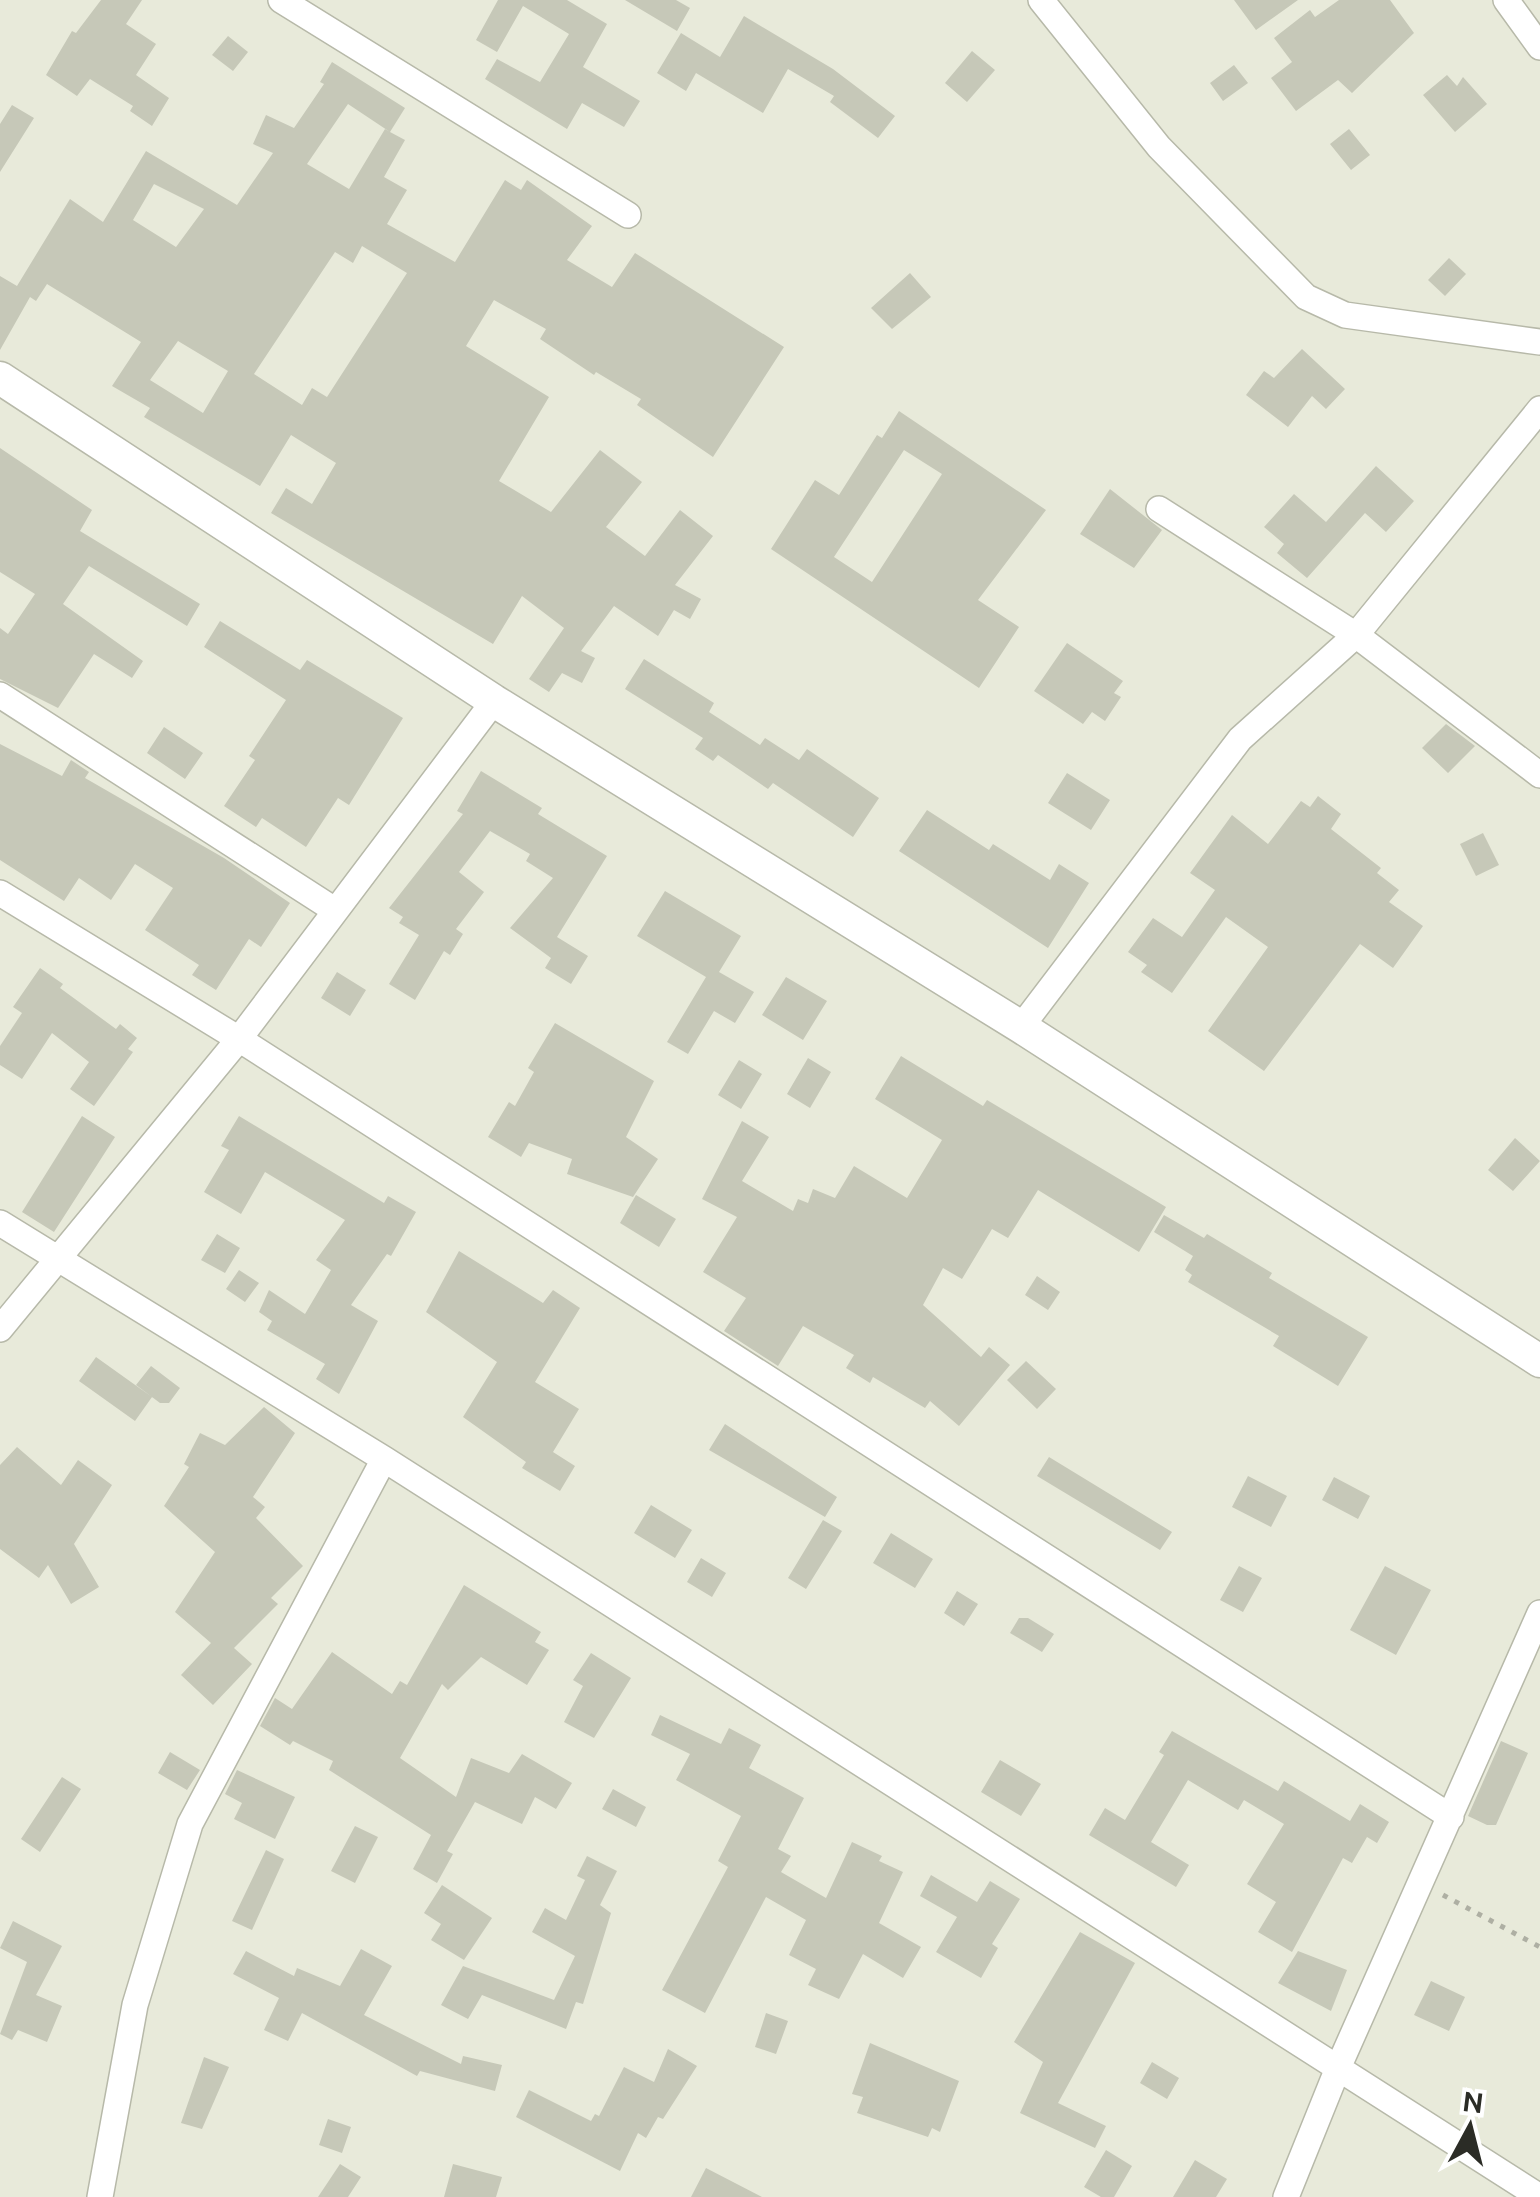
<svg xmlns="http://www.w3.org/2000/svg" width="1540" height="2197" font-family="Ubuntu,sans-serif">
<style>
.building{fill:#c6c8b8;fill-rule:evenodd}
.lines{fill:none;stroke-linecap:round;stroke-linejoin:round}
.minor-casing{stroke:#b7b9a9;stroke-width:28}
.secondary-casing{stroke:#b7b9a9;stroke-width:35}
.path{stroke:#aeafa3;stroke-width:5;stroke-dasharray:5 8;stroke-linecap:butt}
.minor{stroke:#fff;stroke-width:25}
.secondary{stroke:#fff;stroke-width:32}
</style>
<rect width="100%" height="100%" fill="#e8eada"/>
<path class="building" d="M101,0h41l-16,24 30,20 -20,31 33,23 -17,28 -22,-15 3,-5 -43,-27 -13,17 -31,-21 26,-44 4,2z
M498,0h69l40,24 -24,43 57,34 -16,26 -42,-24 -15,26 -82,-50 12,-20 43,23 29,-48 -46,-28 -26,46 -21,-12z
M625,0h51l14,8 -13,23z
M1234,0h64l-42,30z
M1339,0h51l24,33 -62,60 -14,-13 -42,31 -25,-33 21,-16 -18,-24 36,-28 5,7z
M744,16l89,53 62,47 -17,22 -48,-36 4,-6 -46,-27 -25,44 -67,-40 -10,18 -29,-18 24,-40 39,24z
M228,36l20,16 -15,19 -21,-16z
M972,51l23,19 -28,32 -22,-19z
M332,62l73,46 -15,24 15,8 -21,37 23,13 -20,34 68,38 50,-82 16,10 6,-10 65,46 -25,34 45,27 23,-34 149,94 -71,110 -76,-52 4,-6 -45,-27 -2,3 -54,-36 6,-10 -52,-29 -28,46 83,51 -50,84 52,31 49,-62 42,32 -36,45 39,29 35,-46 33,26 -38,49 26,14 -11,20 -16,-9 -16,26 -44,-30 -33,45 14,7 -13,25 -20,-10 -13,19 -20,-13 35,-51 -42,-32 -29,48 -222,-131 15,-25 26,16 24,-41 -45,-28 -31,51 -116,-69 6,-9 -38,-22 29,-44 -94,-58 -11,17 -6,-4 -30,53v-74l17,10 53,-87 33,23 43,-71 91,54 36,-52 -20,-9 13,-29 28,13 30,-44 -4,-2zM348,104l42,28 -5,-3 -36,60 -42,-25zM154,184l50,25 -28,38 -43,-27zM362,246l45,27 -80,124 -15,-9 -10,17 -48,-31 81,-122 18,11zM178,341l50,30 -25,42 -53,-33z
M1234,65l14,18 -25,18 -13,-18z
M1447,75l10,11 6,-9 24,27 -32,28 -32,-37z
M12,105l22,13 -34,54v-48z
M1349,129l21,26 -19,15 -21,-26z
M1449,258l17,16 -21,22 -17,-16z
M910,273l21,24 -39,32 -21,-21z
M1302,349l43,40 -19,20 -14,-13 -24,31 -42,-32 18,-24 10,7z
M899,411l147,99 -68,90 41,27 -40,61 -208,-139 44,-69 24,15 38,-60 5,3zM904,450l38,24 -70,108 -38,-25z
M0,448l92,62 -12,21 120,73 -13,22 -98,-60 -26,38 80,57 -11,17 -38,-24 -36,54 -58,-29v-51l8,6 27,-40 -35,-22z
M1376,466l38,35 -28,31 -21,-19 -58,65 -30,-25 7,-9 -20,-17 30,-33 32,28z
M1110,489l52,41 -28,38 -54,-34z
M220,621l80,49 7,-10 96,58 -54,87 -11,-7 -32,49 -44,-29 -6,9 -32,-21 31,-46 -6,-4 37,-56 -82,-53z
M1067,643l56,38 -9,12 7,4 -16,24 -13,-9 -9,12 -49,-33z
M644,659l70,44 -5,9 51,33 5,-7 34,22 8,-11 72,49 -26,39 -80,-54 -5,6 -50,-34 -5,6 -18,-12 8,-11 -78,-49z
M1446,724l29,22 -27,27 -26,-25z
M164,727l39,26 -18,26 -38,-26z
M0,744l62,32 9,-16 18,12 -4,6 139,80 66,45 -29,44 -12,-8 -33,51 -24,-15 7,-10 -54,-35 28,-42 -38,-24 -24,36 -32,-22 -15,23 -64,-41z
M481,771l61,37 -4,6 69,42 -50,81 31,19 -17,28 -26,-16 6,-10 -41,-30 43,-50 -27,-17 4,-7 -40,-23 -31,41 25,20 -28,37 7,5 -13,21 -6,-4 -29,49 -26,-16 30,-49 -20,-12 4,-6 -14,-9 74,-94 -6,-3z
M1067,773l43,27 -19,30 -43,-27z
M1318,796l23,18 -10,15 50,39 -4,5 22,17 -10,12 34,24 -30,42 -33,-24 -96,127 -56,-40 60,-84 -42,-30 -54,76 -31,-21 6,-7 -19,-13 25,-34 29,19 33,-47 -25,-17 42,-58 36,29 33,-43 9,6z
M927,810l62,40 4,-6 57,36 9,-16 30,19 -41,65 -149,-97z
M1483,833l16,32 -23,11 -16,-32z
M665,891l76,45 -22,36 35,20 -19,31 -21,-12 -26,43 -21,-12 39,-65 -69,-41z
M40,968l23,16 -3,4 56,41 4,-5 17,14 -9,11 5,3 -39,54 -24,-17 19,-27 -37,-29 -30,46 -22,-14v-19l22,-33 -9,-6z
M337,972l29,18 -16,26 -29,-18z
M786,977l41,24 -24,39 -41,-25z
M555,1023l99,58 -28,56 32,22 -25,38 -66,-23 5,-15 -43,-16 -8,14 -33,-20 21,-35 6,4 19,-34 -6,-4z
M901,1056l82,50 4,-6 179,107 -27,45 -101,-62 -30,48 -16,-9 -30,50 -19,-11 -20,37 58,52 8,-10 21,18 -51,61 -29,-25 -5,7 -52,-31 -3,6 -24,-15 8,-13 -51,-29 -25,40 -54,-35 22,-33 -43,-26 34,-55 -35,-18 40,-78 27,16 -27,44 51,30 5,-12 10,4 5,-14 22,9 19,-32 53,32 35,-58 -67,-41z
M808,1058l23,14 -21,36 -23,-14z
M739,1060l23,14 -21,35 -23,-14z
M82,1116l33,21 -61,95 -32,-20z
M239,1116l145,87 4,-7 28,16 -25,44 -4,-2 -36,51 27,16 -39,73 -23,-15 9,-15 -58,-34 5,-9 -13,-9 10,-22 36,24 26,-44 -15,-10 29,-40 -80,-48 -24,42 -37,-22 25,-42 -8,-4z
M1515,1138l25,23 -27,30 -25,-21z
M636,1195l40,24 -17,28 -39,-24z
M1164,1215l40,23 3,-4 65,39 -3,5 99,59 -30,49 -65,-40 6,-10 -91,-54 4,-7 -7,-5 8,-14 -39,-24z
M217,1234l23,14 -15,25 -24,-13z
M459,1251l84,52 10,-13 27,18 -45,74 44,27 -26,43 22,14 -15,25 -38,-23 4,-6 -63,-45 34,-55 -71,-50z
M239,1270l20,13 -14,19 -19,-13z
M1037,1276l23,16 -12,18 -23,-15z
M96,1357l56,40 -17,24 -56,-40z
M1026,1361l30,28 -19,20 -30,-29z
M151,1366l29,22 -11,15h-9l-24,-18z
M264,1407l31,26 -42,64 12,10 -9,11 47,48 -32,32 7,6 -44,44 18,16 -39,41 -32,-30 30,-32 -36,-31 40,-60 -51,-46 25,-39 -5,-3 16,-31 25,12z
M725,1424l112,73 -12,20 -116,-67z
M17,1447l44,38 17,-25 34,25 -38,59 25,43 -28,17 -23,-39 -9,13 -39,-29v-84z
M1049,1457l123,75 -12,18 -123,-74z
M1248,1476l39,20 -16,31 -39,-20z
M1334,1477l36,19 -12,23 -36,-19z
M651,1505l41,25 -17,28 -41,-25z
M823,1520l19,11 -36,58 -18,-11z
M891,1533l42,26 -18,29 -42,-25z
M701,1558l25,15 -14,24 -25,-15z
M1239,1566l23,12 -19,34 -23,-12z
M1385,1566l46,24 -35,65 -46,-25z
M464,1585l77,47 -6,10 14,8 -22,35 -46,-28 -33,33 -6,-6 -42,74 56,39 15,-39 38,15 13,-19 50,29 -16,26 -21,-12 -13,27 -47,-22 -28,49 6,3 -16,29 -24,-14 18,-34 -102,-65 4,-9 -40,-20 -3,4 -30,-19 15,-28 17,11 40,-57 60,42 8,-13 7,4z
M957,1591l21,13 -14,22 -20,-13z
M1019,1618h9l26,16 -12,18 -32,-19z
M591,1653l40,25 -37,60 -30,-16 19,-36 -10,-6z
M660,1715l61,29 8,-16 32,17 -12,23 55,30 -26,51 13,7 -10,16 45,26 26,-56 30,14 -3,5 24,11 -24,51 42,24 -18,31 -40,-24 -24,45 -31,-14 8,-16 -27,-14 17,-35 -40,-23 -61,116 -43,-23 66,-123 -10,-6 23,-45 -65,-36 14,-26 -39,-19z
M1172,1731l106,60 6,-10 66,40 10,-17 29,18 -12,21 -10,-6 -15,26 -9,-5 -51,94 -34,-20 18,-30 -29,-18 37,-60 -40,-24 -6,10 -50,-30 -37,62 38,23 -13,22 -87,-52 16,-27 20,12 39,-65 -5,-3z
M1501,1741l27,12 -32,72h-9l-19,-9z
M170,1752l30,18 -13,20 -29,-17z
M1000,1760l41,24 -20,32 -40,-24z
M237,1770l58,27 -20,42 -41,-20 8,-16 -17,-9z
M62,1777l19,12 -41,63 -19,-13z
M613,1789l33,18 -10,20 -34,-18z
M355,1826l23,11 -23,46 -24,-12z
M266,1850l18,9 -32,71 -20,-9z
M587,1856l30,15 -17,34 11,8 -28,91 -7,-2 -10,27 -84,-34 -14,24 -27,-14 22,-39 91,34 21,-44 -43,-24 13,-24 21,12 19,-40 -8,-4z
M931,1875l46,27 13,-21 30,18 -28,45 6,4 -17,30 -45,-26 21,-35 -37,-21z
M442,1885l50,33 -28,42 -33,-20 10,-16 -17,-11z
M13,1921l49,25 -26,49 26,11 -15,36 -29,-12 -6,10 -12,-6 27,-72 -27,-14z
M1080,1932l55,31 -77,140 48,23 -11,22 -75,-35 23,-51 -29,-20z
M361,1949l31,17 -28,49 97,49 2,-8 39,9 -7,26 -75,-20 -3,5 -115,-63 -14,28 -24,-11 15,-32 -46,-24 13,-23 48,25 3,-8 43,18z
M1298,1951l49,19 -16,41 -53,-28z
M1431,1981l34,16 -16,34 -35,-16z
M766,2013l22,8 -12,33 -21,-7z
M870,2043l89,38 -19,51 -8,-4 -4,9 -71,-24 6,-16 -11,-3z
M668,2049l29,17 -34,53 -5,-2 -12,21 -8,-5 -18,38 -104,-54 13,-27 62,31 4,-7 4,2 25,-49 30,15z
M204,2057l25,10 -27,62 -21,-6z
M1152,2062l27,16 -12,21 -27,-16z
M328,2119l23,8 -9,26 -23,-8z
M1106,2150l26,16 -18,31h-13l-17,-10z
M1195,2160l32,19 -11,18h-43z
M340,2164l21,13 -13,20h-30z
M453,2164l49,13 -6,20h-52z
M706,2168l56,29h-71z"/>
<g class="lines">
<defs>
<path id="minor" d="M281,0l347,215
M1041,0l118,147 147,150 39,18 195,27
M1506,0l34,47
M1159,509l197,126 184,140
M0,695l333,214
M0,893l239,146 1212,778
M1021,1027l219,-288 116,-104 184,-226
M0,1223l384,236 1156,738
M0,1329l239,-290 255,-338
M100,2197l35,-192 55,-181 194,-365
M1286,2197l52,-129 202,-455"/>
<path id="secondary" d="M0,378l494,323 527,326 519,334"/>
</defs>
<use href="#minor" class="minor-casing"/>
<use href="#secondary" class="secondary-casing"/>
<path class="path" d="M1443,1895l97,52"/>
<use href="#minor" class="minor"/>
<use href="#secondary" class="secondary"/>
</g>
<g transform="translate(1470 2127) rotate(7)" stroke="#ffffff" stroke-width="8" paint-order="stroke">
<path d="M0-8L18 38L0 25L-18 38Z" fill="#2b2c26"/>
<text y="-15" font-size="28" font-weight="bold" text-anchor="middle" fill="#2b2c26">N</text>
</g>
</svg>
